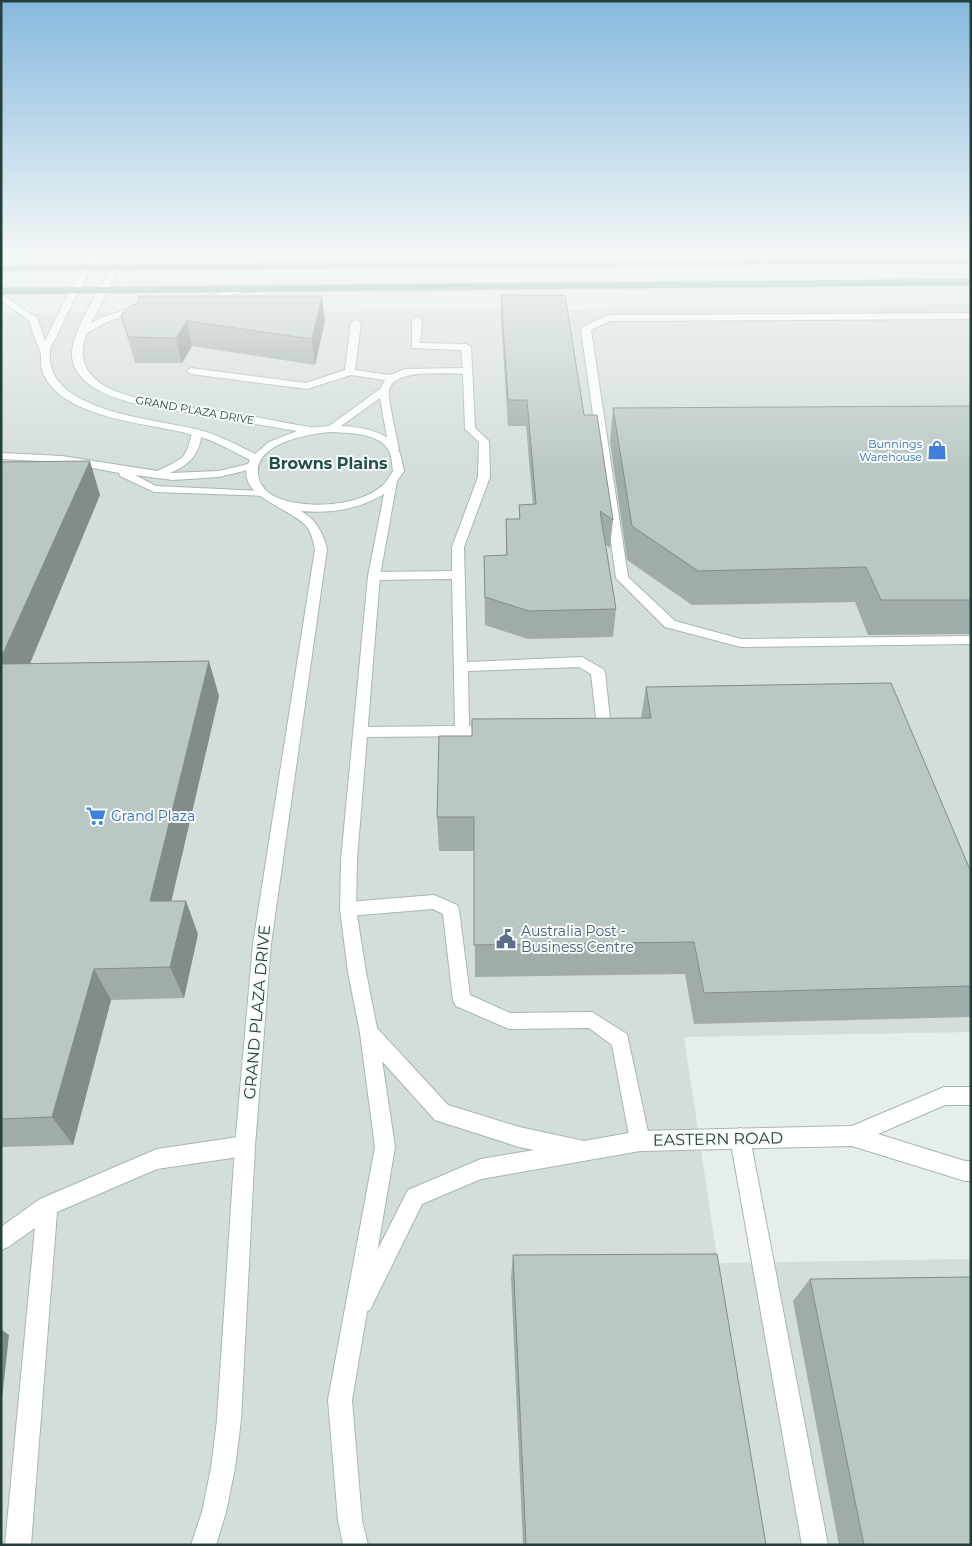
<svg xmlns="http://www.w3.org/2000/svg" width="972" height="1546" font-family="Montserrat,sans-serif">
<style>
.built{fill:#d3ddda}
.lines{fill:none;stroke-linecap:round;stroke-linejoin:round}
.lane-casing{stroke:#a8b6b3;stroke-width:2}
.street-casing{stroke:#a8b6b3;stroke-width:2}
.secondary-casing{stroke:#a4b9b4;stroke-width:2}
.primary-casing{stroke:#c2c9c8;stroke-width:2}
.lane{fill:#fff;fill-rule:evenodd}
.street{fill:#fff;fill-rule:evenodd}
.secondary{fill:#fff;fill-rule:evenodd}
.primary{fill:#6ba199;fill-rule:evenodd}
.wall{fill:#a0aca9}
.shaded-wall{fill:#828c89}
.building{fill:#bac8c4;stroke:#828c89}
.labels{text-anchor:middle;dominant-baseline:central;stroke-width:4;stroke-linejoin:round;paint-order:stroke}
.far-street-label{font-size:11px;fill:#253f3b;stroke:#f6faf8}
.far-shop-label{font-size:11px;fill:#366cbe;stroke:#f6faf8;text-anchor:end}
.shop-label{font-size:14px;fill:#366cbe;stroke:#f6faf8;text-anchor:start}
.service-label{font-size:14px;fill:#4e5e75;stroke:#f6faf8;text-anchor:start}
.far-district-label{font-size:16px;font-weight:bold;fill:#21514a;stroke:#f6faf8}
.near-street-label{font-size:16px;fill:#253f3b;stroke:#f6faf8}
</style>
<rect width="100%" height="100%" fill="#e5eeeb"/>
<path class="built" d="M971,304v728l-287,5 34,226 253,-4v286h-970v-1232l574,-3z"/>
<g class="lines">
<defs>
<path id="lane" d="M46,254h15l-4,2 -56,10v-5z
M94,254h8l-11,15h-6l-1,-2z
M120,254h8l-9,15h-6l-1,-2z
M169,254h10l29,13 -7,2z
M971,313v6l-361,2 -19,9 37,247 47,44 66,18 230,-3v8l-230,3 -76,-20 -49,-49 -35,-249 2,-2 25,-12z
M417,317l5,3 -2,23 46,1 5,3 4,81 14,13 1,36 -26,70 3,115 115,-5 21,12 2,3 5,47c-5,9 -18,19 -28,16l-2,-4 16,-14 -5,-43 -12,-7 -111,4 1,55 27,1 2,4 -2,4 -5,1 -131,1 -5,-1 -2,-4 2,-4 5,-1 95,-1 -3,-147 -78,1 -6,-4 6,-4 78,-1v-24l26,-70 1,-35 -14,-13 -2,-55c-17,0 -71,-6 -74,17 -1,9 8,47 10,58l-5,3 -5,-3 -9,-51 -46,33 -4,1 -5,-3 55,-40 5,-9 -34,-5 -44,14 -116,-15 -5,-3 5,-3 115,15 39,-13 6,-47 5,-3 5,3 -6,47 35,5 15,-6 58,-1 -2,-18 -49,-2v-28z
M197,429l5,3c-2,21 -12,33 -32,41l49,-2 33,-8 5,3 -1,2 -37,9 -46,3 -38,-5 21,11 108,5 6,3 -2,2 -114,-4 -34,-16 -1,-3 -57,-11 -61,-3v-6l61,3 95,15 15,-7 11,-7 5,-9 4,-16z
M434,895l23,10 2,5 11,85 40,18 82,-1 35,22 23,107 -3,7 -7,3 -7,-3 -3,-7 -18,-96 -23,-17 -80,1 -53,-23 -3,-6 -10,-86 -10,-5 -85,7 -6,-2 -2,-5 2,-5 6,-2z
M740,1128l7,3 3,7 78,407h-26l-72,-407 3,-7z
M245,1136l7,3 3,7 -3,7 -7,3 -88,13 -100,43 -26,333h-26l30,-317 -27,19 -7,3v-23l39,-28 117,-50z"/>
<path id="street" d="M369,1025l7,2 72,78 71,22 65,14 56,-10 212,-5 92,-39h27v18h-26l-67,29 87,27h6v20h-6l-113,-35 -212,5 -159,28 -59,25 -52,106 -8,3 -8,-3 -3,-8 57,-112 73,-31 53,-9 -15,-3 -84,-27 -73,-81 -2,-6 2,-6z"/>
<path id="secondary" d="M88,264l4,3c-12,22 -24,44 -35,68 -2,5 -7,11 -7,17 -6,61 109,67 149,78 20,5 38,15 56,24l14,-12 28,-11 -160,-27c-24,-6 -61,-17 -65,-47 -2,-22 28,-70 40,-90l4,-3 4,3 -29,56c16,-9 34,-13 53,-17l4,3 -39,12 -22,12c-8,20 -5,37 13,50 30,21 106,26 143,32 23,3 45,9 67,12 6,1 13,-1 19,-1 19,-1 43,2 59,12 12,8 13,19 16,33l-7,10 -17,95 -23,284 -1,49 10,63 12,61 17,114 -43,253 10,120 6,25h-25l-5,-25 -10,-120 47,-253 -15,-114 -12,-61 -8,-63 1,-49 27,-284 16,-82c-24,15 -55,20 -83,17 15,9 22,21 26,38l-56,395 -16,202 -14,274 -6,48 -9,44 -10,33h-25l11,-33 9,-44 6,-48 18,-274 18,-202 62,-395c-2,-7 -3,-16 -8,-22 -16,-20 -76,-31 -57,-67 -18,-9 -36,-20 -56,-25 -43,-12 -131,-15 -151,-62 -3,-7 -1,-16 -3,-23 -4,-10 -8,-18 -10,-29l-29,-20v-7l36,24 8,23 18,-37 21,-37zM330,432c17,1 50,0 59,19 3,6 3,14 4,20 -3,4 -5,9 -9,13 -22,23 -84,27 -112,11 -6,-3 -14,-13 -14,-21 -3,-31 50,-40 72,-42z
M249,285l4,3 -1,2 -55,13 -4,-3z"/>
<path id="primary" d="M971,259v4l-970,8v-6z
M971,279v6l-970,9v-6z"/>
</defs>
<use href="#lane" class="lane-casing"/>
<use href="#street" class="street-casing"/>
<use href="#secondary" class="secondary-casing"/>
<use href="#primary" class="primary-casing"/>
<use href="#lane" class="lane"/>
<use href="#street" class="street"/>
<use href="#secondary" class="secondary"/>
<use href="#primary" class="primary"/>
</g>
<path class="wall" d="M501,295l83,120 29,105 -3,28 -5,-4 11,65 -3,28 -85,2 -43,-14 -1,-69h22v-37h13v-14l14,-1 -7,-78h-18l-7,-106z
M121,315l204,6 -10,44 -123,-19 -10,17h-47z
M971,406v228l-103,1 -13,-33 -163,3 -65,-45 -17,-119 3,-33z
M1,462l99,33 -70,169 189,32 -48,205 27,33 -14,64 -73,2 -38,145 -72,2z
M646,687l325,185v145l-277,7 -9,-50 -210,3 -1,-126h-35l-2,-34 35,-81 169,-18z
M513,1255l253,290h-243l-12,-267z
M810,1279l161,266h-132l-46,-244z"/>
<path class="shaded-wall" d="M322,296l3,25 -10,44 -3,-26z
M187,321l5,25 -10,17 -6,-25z
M90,461l10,34 -85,204 -14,-29v-12z
M209,661l10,35 -55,237 -14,-32z
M186,901l12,33 -14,64 -14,-31z
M94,969l17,31 -38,145 -21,-28z
M1,1329l8,6 -8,73z"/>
<path class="building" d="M501,295h64l19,120h13l16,105 -13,-9 16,98 -87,2 -44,-14 -1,-41 23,-1 -1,-36h14l-1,-14 17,-1 -9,-104h-19z
M139,296h183l-10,43 -125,-18 -11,17 -48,-1 -7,-22 9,-9 8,-3z
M971,406v194h-90l-15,-33 -168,4 -66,-45 -19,-118z
M90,461l-89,197v-196z
M209,661l-59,240h36l-16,66 -76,2 -42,148 -51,2v-455z
M891,683l80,189v114l-267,7 -10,-51 -220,3v-128h-37l2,-81h33v-17l179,-1 -5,-31z
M717,1254l49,291h-240l-13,-290z
M971,1277v268h-107l-54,-266z"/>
<linearGradient id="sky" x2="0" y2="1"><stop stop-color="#85b8de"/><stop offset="0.54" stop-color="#f3f7f6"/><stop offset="1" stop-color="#f3f7f6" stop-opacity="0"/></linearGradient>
<rect width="972" height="470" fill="url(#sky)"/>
<defs>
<symbol id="shop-bare" viewBox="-9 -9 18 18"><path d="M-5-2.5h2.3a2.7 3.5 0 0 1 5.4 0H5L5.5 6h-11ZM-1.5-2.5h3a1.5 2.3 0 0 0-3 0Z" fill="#3f7fe0" stroke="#f6faf8" stroke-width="2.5" paint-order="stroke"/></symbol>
<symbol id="supermarket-bare" viewBox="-9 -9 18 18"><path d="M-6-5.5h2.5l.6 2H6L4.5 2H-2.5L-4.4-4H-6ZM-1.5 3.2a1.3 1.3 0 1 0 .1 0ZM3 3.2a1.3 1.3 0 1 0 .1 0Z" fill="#3f7fe0" stroke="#f6faf8" stroke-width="2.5" paint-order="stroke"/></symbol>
<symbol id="civic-bare" viewBox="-9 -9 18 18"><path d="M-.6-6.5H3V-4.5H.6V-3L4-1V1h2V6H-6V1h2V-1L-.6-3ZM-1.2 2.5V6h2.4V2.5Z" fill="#5c6f8a" stroke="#f6faf8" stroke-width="2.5" paint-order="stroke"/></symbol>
</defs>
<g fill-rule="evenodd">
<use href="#shop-bare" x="923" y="436" width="28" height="28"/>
<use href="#supermarket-bare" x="82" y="802" width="28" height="28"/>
<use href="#civic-bare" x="492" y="925" width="28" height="28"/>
</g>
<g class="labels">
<g class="far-street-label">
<text transform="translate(195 410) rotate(10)">GRAND PLAZA DRIVE</text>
</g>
<g class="far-shop-label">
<text x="922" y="444">Bunnings<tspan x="922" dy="13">Warehouse</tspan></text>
</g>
<g class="shop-label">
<text x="111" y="816">Grand Plaza</text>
</g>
<g class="service-label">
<text x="521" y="931">Australia Post -<tspan x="521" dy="16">Business Centre</tspan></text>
</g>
<g class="far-district-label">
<text x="328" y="463">Browns Plains</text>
</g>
<g class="near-street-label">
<text transform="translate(257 1012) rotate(-85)">GRAND PLAZA DRIVE</text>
<text transform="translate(718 1139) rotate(-1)">EASTERN ROAD</text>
</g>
</g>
<rect width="972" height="1546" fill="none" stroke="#253f3b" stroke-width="5"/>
</svg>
